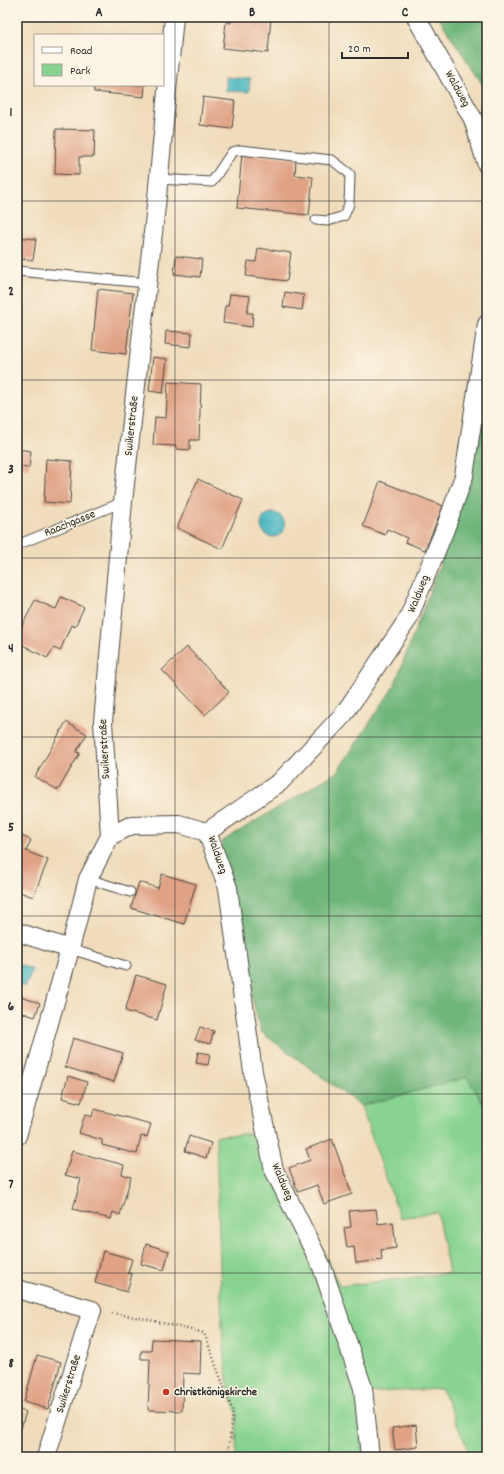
<svg xmlns="http://www.w3.org/2000/svg" width="504" height="1474" font-family="Dekko,sans-serif">
<style>
.green{fill:#88d390;stroke:#5a7f5e}
.forest{fill:#6eb57a;stroke:#4c7052}
.water{fill:#48b6c0;stroke:#3a7076}
.building{fill:#e0a285}
.lines{fill:none;stroke-linecap:round;stroke-linejoin:round}
.service-casing{stroke:#494641;stroke-width:11}
.minor-casing{stroke:#494641;stroke-width:20}
.path{stroke:#494641;stroke-width:2.5;stroke-dasharray:1 3;stroke-linecap:butt}
.service{stroke:#fff;stroke-width:9}
.minor{stroke:#fff;stroke-width:18}
.grid{fill:none;stroke:#2b2b2b;stroke-width:1;stroke-opacity:0.55}
.poi-dot{fill:#c8321e;stroke:#fcf5e5;stroke-width:1.5}
.labels{text-anchor:middle;dominant-baseline:central;stroke-width:3;stroke-linejoin:round;paint-order:stroke}
.street-label{font-size:12px;fill:#2b2b2b;stroke:#fcf5e5}
.poi-label{font-size:12px;font-weight:bold;fill:#2b2b2b;stroke:#fcf5e5;text-anchor:start}
.neatline{fill:none;stroke:#2b2b2b;stroke-width:1.5}
.grid-label{font-size:13px;text-anchor:middle;font-weight:bold;fill:#2b2b2b}
</style>
<rect width="100%" height="100%" fill="#fcf5e5"/>
<filter id="ink" filterUnits="userSpaceOnUse"><feTurbulence type="fractalNoise" baseFrequency=".025" numOctaves="2"/><feDisplacementMap in="SourceGraphic" scale="8" xChannelSelector="R" yChannelSelector="G"/><feConvolveMatrix kernelMatrix="1 2 1 2 8 2 1 2 1" color-interpolation-filters="sRGB"/></filter>
<filter id="wash" filterUnits="userSpaceOnUse"><feTurbulence type="fractalNoise" baseFrequency=".012" numOctaves="4" result="noise"/><feDisplacementMap in="SourceGraphic" scale="16" xChannelSelector="R" yChannelSelector="G"/><feGaussianBlur stdDeviation="0.9" result="paint"/><feColorMatrix in="noise" values="0 0 0 0 0 0 0 0 0 0 0 0 0 0 0 0 0 1.4 0 .05"/><feComposite in="paint" operator="in"/></filter>
<g filter="url(#wash)">
<rect width="100%" height="100%" fill="#f0dcbb"/>
<path class="green" d="M468,1077l19,33v347h-16l-29,-68 -83,4 6,64h-129l1,-43 -9,-25 -6,-61 -6,-192 56,-4 12,43 56,111 109,-13 -12,-61 -37,6 -39,-112z"/>
<path class="forest" d="M438,17h49v74z
M487,405v705l-20,-33 -106,29 -100,-74 -37,-144 -3,-46 116,-70 57,-86 56,-148z"/>
<path class="water" d="M226,77l24,2 -1,13 -23,-1z
M261 525a12 12 0 1 1 24 0a12 12 0 1 1-24 0Z
M17,964l15,5 -6,18 -9,-2z"/>
<g id="blocks">
<path class="building" d="M231,17h40l-3,36 -45,-5 3,-26 5,1z
M94,85h51l-1,12 -50,-5z
M203,97l32,4 -3,28 -32,-4z
M56,129l39,1 -1,27h-15v18l-24,-1z
M242,154l54,5 -1,16 18,2 -4,38 -72,-7z
M17,237l19,2 -3,21 -16,-1z
M258,248l33,5 -4,28 -41,-5 2,-15 8,1z
M176,256l26,3 -2,18 -26,-3z
M98,289l35,4 -7,61 -34,-4z
M285,292l19,3 -2,15 -19,-3z
M230,294l20,2 -3,17h6l-1,14 -29,-4 2,-17h3z
M166,331l26,2 -1,14 -26,-3z
M153,357l14,2 -4,34 -14,-2z
M168,382l33,2 -2,56h-9v10l-14,-1v-3l-23,-1 2,-28 11,1z
M17,449l14,2 -2,17 -12,-1z
M46,459l26,2 -2,43 -26,-2z
M198,479l45,21 -21,49 -45,-21z
M380,481l63,25 -18,44 -20,-8 2,-4 -20,-9 -2,6 -22,-9z
M61,597l23,10 -9,20 -4,-2 -11,26 -6,-3 -7,10 -30,-16v-6l18,-36 21,9z
M187,647l42,45 -24,23 -43,-45z
M66,722l21,12 -11,18 4,1 -22,37 -23,-13z
M17,834l14,6 -5,11 22,9 -15,37 -16,-6z
M162,874l34,10 -12,40 -53,-16 8,-26 19,6z
M136,975l31,9 -10,36 -32,-9z
M17,996l23,7 -5,14 -18,-6z
M200,1027l14,4 -4,13 -15,-4z
M73,1038l50,15 -9,29 -49,-15z
M198,1052l12,2 -2,11 -12,-2z
M68,1076l19,6 -6,21 -19,-5z
M94,1109l57,15 -4,13 -6,-1 -4,18 -35,-9v-5l-23,-7 6,-19 7,3z
M189,1136l22,7 -5,15 -21,-7z
M332,1139l20,55 -28,10 -7,-19 -19,7 -9,-24 21,-8 -4,-11z
M72,1151l52,14 -2,9 9,3 -11,38 -7,-3 -2,7 -38,-10 8,-30 -16,-4z
M376,1209l2,15 15,-2 3,26 -15,2 1,10 -26,3 -2,-16 -7,1 -3,-20 7,-1 -2,-16z
M146,1244l23,7 -5,19 -23,-6z
M103,1251l29,8 -4,14 4,1 -5,18 -32,-9z
M152,1339l49,2 -1,33 -17,-1 -1,38 -34,-1 2,-51h-9v-8h10z
M37,1355l24,7 -13,47 -24,-7z
M17,1409l9,3 -9,29z
M416,1425l2,22 -23,3 -3,-22z"/>
</g>
</g>
<g filter="url(#ink)">
<use href="#blocks" fill-opacity="0" stroke="#494641" stroke-width="1"/>
<g class="lines">
<defs>
<path id="service" d="M158,179l54,3 20,-30 8,-2 92,10 18,14 -1,30 -5,12 -16,5 -12,-1
M17,271l130,12
M17,545l106,-43
M88,879l42,13
M70,949l56,17"/>
<path id="minor" d="M416,17l57,102 14,46
M207,832l21,56 25,184 21,98 48,97 41,121 7,69
M207,832l73,-50 64,-68 64,-95 37,-90 19,-53 23,-152
M110,836l22,-11 47,-1 28,8
M17,932l53,17 18,-70 22,-43 -7,-114 20,-220 34,-305 17,-180
M17,1136l53,-187
M17,1289l75,21 -46,147"/>
</defs>
<use href="#service" class="service-casing"/>
<use href="#minor" class="minor-casing"/>
<path class="path" d="M112,1313l34,6 58,14 29,79 -5,45"/>
<use href="#service" class="service"/>
<use href="#minor" class="minor"/>
</g>
</g>
<path class="grid" d="M175,17v1440M329,17v1440M17,201h470M17,380h470M17,558h470M17,737h470M17,916h470M17,1094h470M17,1273h470"/>
<circle class="poi-dot" cx="166" cy="1392" r="4"/>
<g class="labels">
<g class="street-label">
<text transform="translate(457 89) rotate(61)">Waldweg</text>
<text transform="translate(132 426) rotate(-84)">Swikerstraße</text>
<text transform="translate(70 524) rotate(-22)">Raachgasse</text>
<text transform="translate(419 594) rotate(-68)">Waldweg</text>
<text transform="translate(105 749) rotate(-93)">Swikerstraße</text>
<text transform="translate(217 855) rotate(71)">Waldweg</text>
<text transform="translate(282 1182) rotate(67)">Waldweg</text>
<text transform="translate(69 1384) rotate(-73)">Swikerstraße</text>
</g>
<g class="poi-label">
<text x="174" y="1392">Christkönigskirche</text>
</g>
</g>
<rect width="504" height="1474" fill="none" stroke="#fcf5e5" stroke-width="44"/>
<rect x="34" y="34" width="130" height="52" fill="#fcf5e5" stroke="#a8a49b"/>
<rect x="42" y="47" width="20" height="6" fill="#ffffff" stroke="#a8a49b"/>
<text x="70" y="54" font-size="12" fill="#2b2b2b">Road</text>
<rect x="42" y="64" width="20" height="12" fill="#88d390" stroke="#a8a49b"/>
<text x="70" y="74" font-size="12" fill="#2b2b2b">Park</text>
<path d="M342 52v6h66v-6" fill="none" stroke="#2b2b2b" stroke-width="2"/>
<text x="348" y="52" font-size="12" fill="#2b2b2b" stroke="#fcf5e5" stroke-width="3" paint-order="stroke">20 m</text>
<rect x="22" y="22" width="460" height="1430" class="neatline"/>
<g class="grid-label">
<text x="99" y="16">A</text>
<text x="252" y="16">B</text>
<text x="405" y="16">C</text>
<text x="11" y="116">1</text>
<text x="11" y="295">2</text>
<text x="11" y="473">3</text>
<text x="11" y="652">4</text>
<text x="11" y="831">5</text>
<text x="11" y="1010">6</text>
<text x="11" y="1188">7</text>
<text x="11" y="1367">8</text>
</g>
</svg>
